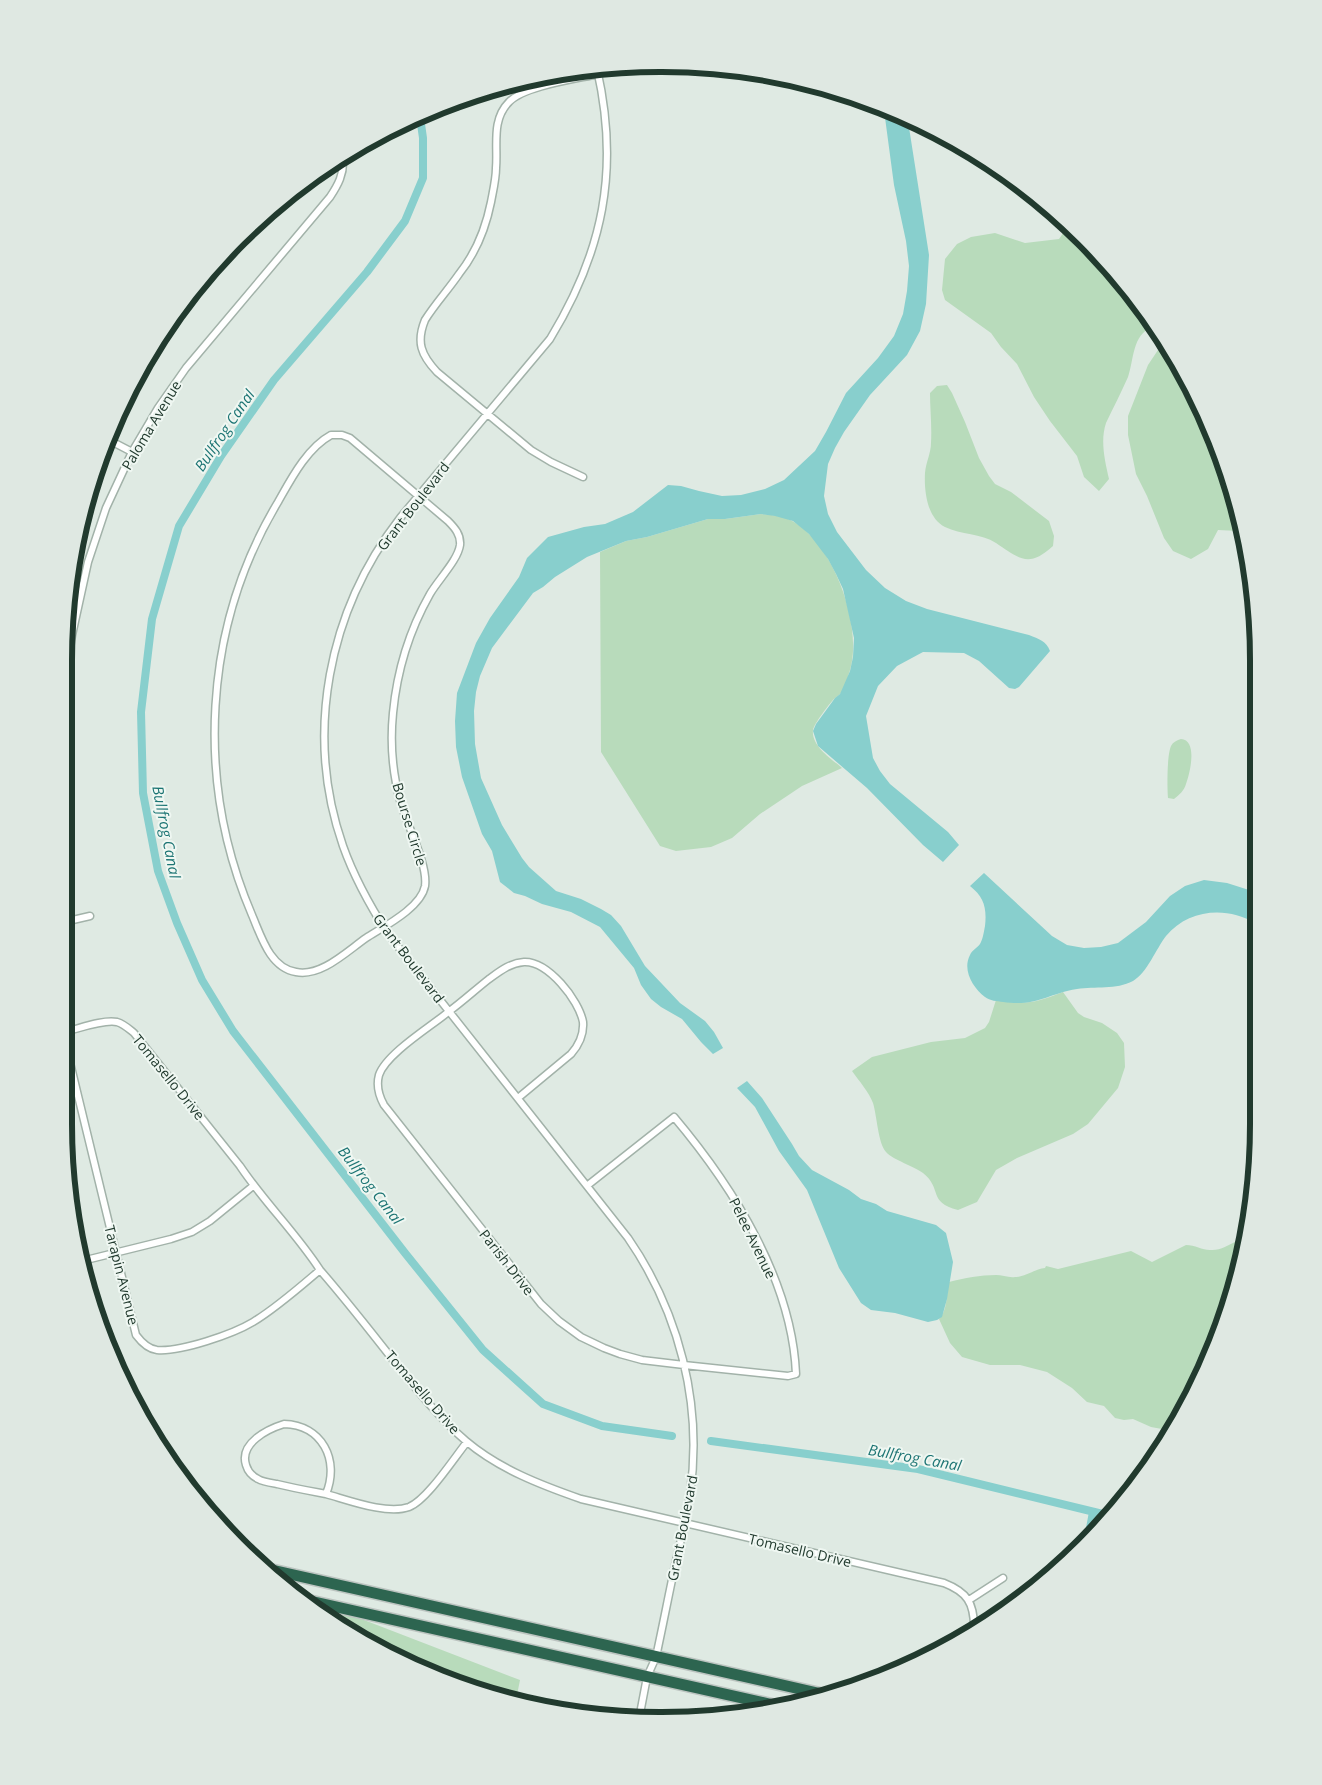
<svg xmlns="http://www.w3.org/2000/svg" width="1322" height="1785" font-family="'Open Sans',sans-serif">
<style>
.green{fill:#b8dbbb}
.water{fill:#88cfcd}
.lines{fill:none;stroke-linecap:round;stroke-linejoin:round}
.canal{stroke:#88cfcd;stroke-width:8}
.street-casing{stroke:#a2b2a9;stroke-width:9}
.highway-casing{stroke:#bcc4c0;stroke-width:14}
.street{stroke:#fff;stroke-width:6}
.highway{stroke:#2d6550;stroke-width:11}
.labels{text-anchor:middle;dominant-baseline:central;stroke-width:4;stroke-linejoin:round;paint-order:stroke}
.street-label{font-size:14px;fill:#213a2e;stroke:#eff7f2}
.water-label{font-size:15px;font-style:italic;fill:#1c7473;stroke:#eff7f2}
.rim{fill:none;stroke:#213a2e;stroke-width:6}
</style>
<rect width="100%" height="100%" fill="#dfeae3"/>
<path class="green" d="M1068,226l67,71 17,30c-20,8 -18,33 -24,50 -7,16 -15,31 -22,46 -6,18 -1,38 3,56l-10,12 -15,-14 -7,-21 -27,-35 -16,-24 -17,-33 -16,-17 -10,-14 -46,-33 -3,-10 3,-31 12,-15 14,-7 24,-4 30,10 34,-4z
M1162,344l51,88 26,99 -21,-1 -10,19 -17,10 -18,-8 -9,-13 -17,-42 -11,-22 -8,-39v-19l20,-51z
M947,385l5,8 13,29 14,36 10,18 6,8 16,8 38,29 5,15 -1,10c-25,23 -34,12 -57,-3 -15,-10 -35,-8 -51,-16 -18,-9 -21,-36 -20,-54 1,-11 6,-20 6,-30 1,-17 -1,-34 -1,-50l7,-7z
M761,514c10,1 23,2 33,8 40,23 69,104 56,148 -2,6 -5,19 -10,24 -2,2 -4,3 -6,5 -5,5 -20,25 -21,31 -2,16 19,29 29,38l-40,18 -42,28 -28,24 -21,9 -35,4 -16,-5 -59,-94 -1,-200 26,-11 21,-4 61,-18h17z
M1181,739c17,1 9,34 5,45 -2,7 -7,11 -12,15l-6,-1c-1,-11 -1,-43 3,-52 2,-4 6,-6 10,-7z
M1063,992l15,21 6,4 18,6 15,10 7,10 1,24 -7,21 -30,36 -15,10 -56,24 -21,12 -19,32 -19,8c-31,-8 -15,-21 -35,-37 -9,-7 -30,-13 -37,-21 -8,-9 -9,-36 -13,-49 -4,-11 -14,-22 -21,-32l20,-14 59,-15 34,-4 20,-10 4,-6 7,-22c30,5 39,3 67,-8z
M1237,1241h4l-14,75 -49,106 -8,12 -8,-5 -11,-2 -18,-8 -9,1 -9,-2 -11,-12 -17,-4 -15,-14 -25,-16 -27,-7h-30l-28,-8 -12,-14 -11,-24c9,-9 7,-25 10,-37 16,-4 31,-7 47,-7 6,0 13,3 19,2 11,0 19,-8 30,-9l1,-2 12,3 73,-18 21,11 34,-17c9,0 16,5 24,5 10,1 18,-5 27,-9z
M320,1608l31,7 169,65 -4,20 -119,-40z"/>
<path class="water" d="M884,110l24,11 21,134 -3,49 -6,27 -13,24 -37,40 -26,37 -9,16 -7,16 -4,32 4,18 9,18 29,38 19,18 21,13 21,8 102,26c10,4 17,6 21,16l-31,36 -4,2 -6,-1 -30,-27 -15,-8 -41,-1 -26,14 -19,20 -12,30 7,42 7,13 10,13 58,48 11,13 -16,17 -20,-17 -56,-57 -49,-42 -5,-15 3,-7 19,-26 5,-4 10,-23 3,-14 1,-19 -11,-49 -7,-15 -8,-15 -19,-25 -16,-13 -18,-5 -14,-2 -36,5h-17l-61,18 -21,4 -39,16 -32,20 -12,10 -10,6 -41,55 -12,28 -4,16 -2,19 1,33 6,34 21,47 20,33 7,9 27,24 25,8 20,10 10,6 10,11 24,40 35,37 25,18 9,11 9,16 -10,6 -12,-12 -19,-23 -21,-12 -10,-8 -10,-14 -7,-17 -34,-41 -29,-15 -29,-8 -17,-8 -11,-3 -14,-11 -8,-31 -10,-17 -20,-57 -6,-30 -1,-26 2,-28 19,-50 14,-25 29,-41 8,-19 21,-21 36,-10 21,-3 28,-12 35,-27 13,1 18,5 23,5 19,-1 24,-6 19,-9 31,-29 11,-19 20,-39 32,-35 16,-22 9,-22 4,-23 2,-25 -3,-25 -12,-56z
M984,873l68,63 15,9 17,3 17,-1 17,-4 28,-21 24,-26 15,-10 19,-6 23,3 22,7 6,6v27c-28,-17 -67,-14 -89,13 -10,13 -19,37 -33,45 -17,9 -38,5 -56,8 -30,5 -41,18 -74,13 -6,-1 -13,-1 -18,-5 -12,-9 -23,-27 -15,-42 2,-5 7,-7 10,-11 3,-5 4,-13 5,-18 2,-18 -1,-29 -15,-40z
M747,1081l15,17 30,46 7,12 13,14 37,20 12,9 15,5 11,7 49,14 10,8 7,29 -6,37 -5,18 -5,3 -9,2 -33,-9 -24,-3 -10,-7 -22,-35 -32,-78 -28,-39 -24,-44 -18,-19z"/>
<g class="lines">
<path class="canal" d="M420,117l3,21v40l-18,43 -38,51 -93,108 -53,76 -42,70 -27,93 -11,93 2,81 15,78 19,52 25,57 31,51 172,222 78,97 60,54 59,22 70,10
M711,1441l207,28 193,47
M1088,1539l5,-27"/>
<defs>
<path id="street" d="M597,69c23,101 6,183 -47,270l-150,179c-72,93 -96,216 -57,328 11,31 27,60 45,88l240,304c51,74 75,166 62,256 -3,22 -9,45 -14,67 -7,32 -13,64 -20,96l-9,20 -8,42
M331,435h11l8,3 98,83c7,7 13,14 12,24 -2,15 -22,35 -30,49 -21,37 -33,77 -37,119 -3,30 0,63 8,91 7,23 27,61 24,82 -4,22 -42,41 -59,52 -20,14 -45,39 -70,34 -26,-4 -35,-36 -44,-57 -57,-133 -49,-288 26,-413 13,-23 29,-54 53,-67z
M107,439l25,13
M583,477l-32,-15 -20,-12 -94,-78c-16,-17 -21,-30 -12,-52 10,-16 23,-30 34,-46 16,-20 27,-47 32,-72 2,-11 5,-23 5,-34 2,-22 -5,-48 13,-66 15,-16 67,-23 89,-28
M65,680l7,-45 16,-73 18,-54 26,-56 26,-44 28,-40 144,-171c8,-12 14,-23 13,-38
M65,807v-1
M64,922l26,-6
M64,1032c14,-3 39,-13 53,-10 7,2 12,7 17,11l106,133c24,36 56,67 80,104 27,31 52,63 77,95 21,26 43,54 69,76 33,28 75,44 115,58l363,84c23,9 30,20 30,44
M64,1038l72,297c6,8 12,14 21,15 24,2 76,-16 96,-28 22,-13 47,-35 67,-52
M518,1098l53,-44c8,-9 13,-19 12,-32 -4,-22 -35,-61 -59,-60 -14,1 -24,9 -35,17 -14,11 -27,23 -42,34 -17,14 -61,41 -68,62 -3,11 0,21 5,30l157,199 18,17 22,16 23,11 16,6 22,6 42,5 104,11 8,-2c-4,-94 -63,-187 -122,-257l-86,68
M82,1261l89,-22 21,-7 18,-11 43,-35
M284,1424c38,1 56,36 42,70 -16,-3 -33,-6 -49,-10 -6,-1 -14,-2 -19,-5 -6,-3 -10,-7 -12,-14 -7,-22 22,-36 38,-41z
M326,1494c22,6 61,21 83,13 18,-7 45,-49 58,-65
M969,1600l34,-22"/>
<path id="highway" d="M263,1568l559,126
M310,1601l468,105"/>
</defs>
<use href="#street" class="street-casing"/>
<use href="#highway" class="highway-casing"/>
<use href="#street" class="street"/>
<use href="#highway" class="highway"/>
</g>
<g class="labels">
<g class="street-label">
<text transform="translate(151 425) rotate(-59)">Paloma Avenue</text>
<text transform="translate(413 506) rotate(-52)">Grant Boulevard</text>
<text transform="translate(410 824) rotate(73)">Bourse Circle</text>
<text transform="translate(409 958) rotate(53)">Grant Boulevard</text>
<text transform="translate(169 1077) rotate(51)">Tomasello Drive</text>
<text transform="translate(753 1238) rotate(64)">Pelee Avenue</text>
<text transform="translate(507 1262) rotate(52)">Parish Drive</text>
<text transform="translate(122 1275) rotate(76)">Tarapin Avenue</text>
<text transform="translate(423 1392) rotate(49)">Tomasello Drive</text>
<text transform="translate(682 1528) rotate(-79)">Grant Boulevard</text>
<text transform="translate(800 1550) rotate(13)">Tomasello Drive</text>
</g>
<g class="water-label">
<text transform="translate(224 430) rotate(-56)">Bullfrog Canal</text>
<text transform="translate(167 832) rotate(79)">Bullfrog Canal</text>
<text transform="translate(371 1185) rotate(52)">Bullfrog Canal</text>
<text transform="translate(915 1457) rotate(10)">Bullfrog Canal</text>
</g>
</g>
<path d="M0 0H1322V1785H0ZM660 72H662A588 588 0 0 1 1250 660V1124A588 588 0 0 1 662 1712H660A588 588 0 0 1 72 1124V660A588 588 0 0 1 660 72Z" fill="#dfe8e2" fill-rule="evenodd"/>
<path class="rim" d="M660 72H662A588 588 0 0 1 1250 660V1124A588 588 0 0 1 662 1712H660A588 588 0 0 1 72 1124V660A588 588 0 0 1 660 72Z"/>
</svg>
